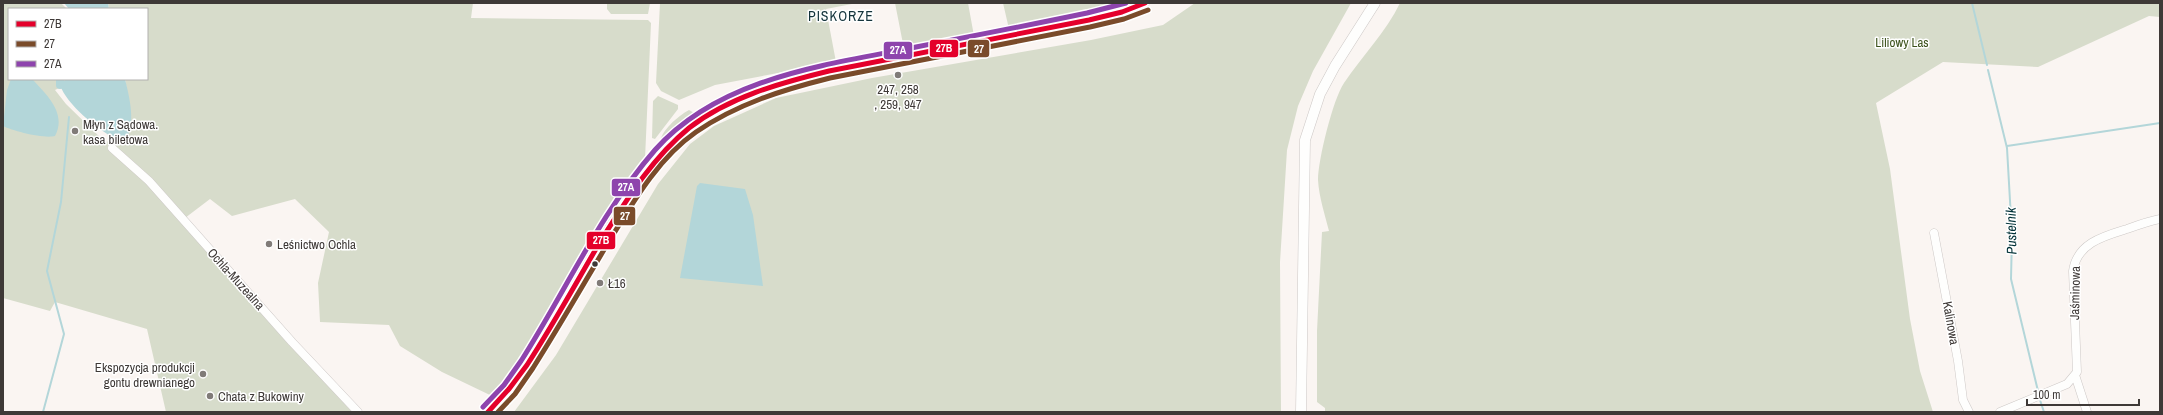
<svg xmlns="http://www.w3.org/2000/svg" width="2163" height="415" font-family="'Archivo Narrow',sans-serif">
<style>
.green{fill:#d7dccb}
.water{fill:#b3d6d9}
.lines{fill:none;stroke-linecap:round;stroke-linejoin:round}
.stream{stroke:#b3d6d9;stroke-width:2}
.canal{stroke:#b3d6d9;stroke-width:8}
.minor-casing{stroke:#cdc8c6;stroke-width:9}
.major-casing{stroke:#cdc8c6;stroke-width:11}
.minor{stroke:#fefefd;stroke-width:8}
.major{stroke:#fefefd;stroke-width:10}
.bus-1-casing{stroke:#fff;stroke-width:8}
.bus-2-casing{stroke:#fff;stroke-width:8}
.bus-3-casing{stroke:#fff;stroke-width:8}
.bus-1{stroke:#e4002b;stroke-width:5}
.bus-2{stroke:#7a4b2a;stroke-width:5}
.bus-3{stroke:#8e44ad;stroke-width:5}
.poi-dot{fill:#807b78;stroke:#fff;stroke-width:1.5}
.bus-dot{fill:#3e3937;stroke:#fff;stroke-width:1.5}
.labels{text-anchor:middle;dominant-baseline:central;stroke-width:3;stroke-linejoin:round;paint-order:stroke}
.park-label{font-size:13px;fill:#3c521c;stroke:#fff}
.poi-label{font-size:13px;fill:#3e3937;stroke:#fff;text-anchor:start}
.street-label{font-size:13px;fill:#3e3937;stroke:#fff}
.neighbourhood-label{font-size:14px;letter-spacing:1px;fill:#14343c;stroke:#fff}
.water-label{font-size:14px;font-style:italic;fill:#003137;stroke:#fff}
.line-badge{stroke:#fff;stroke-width:1.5}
.badge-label{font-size:11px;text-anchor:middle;font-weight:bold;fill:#fff}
</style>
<rect width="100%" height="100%" fill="#faf5f2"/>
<path class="green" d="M3,3h58l6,6h-58v70h68l-22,11 11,14 40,39 4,-4 4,2 2,-2 11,-4 3,-27 -5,-29h22v-70h-38l-1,-6h365l-2,15 177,2 3,3 -6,136 -36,48 -101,172 -16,17 -50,-24 -42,-26 -11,-21 -69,-3 -2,-39 11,-51 -34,-33 -63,17 -22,-17 -25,19 53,68 4,8 3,1 107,117h-186l-19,-83 -92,-27 -5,9 -47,-13z
M607,3h43l-2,11h-37l-4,-5z
M660,3h197l-31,6 10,53 -121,23 -36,15 -18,-9 -5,-8z
M895,3h73l6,33 -70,13z
M1003,3h134l-128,26z
M1195,3h156l-38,68 -15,35 -11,44 -7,112 1,150h-767l42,-57 102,-171 32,-40 24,-18 62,-28 96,-20 219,-38 72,-15z
M1400,3h760v14l-11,-1 -111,51 -95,-5 -67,41 14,66 20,150 10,52 13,41h-608v-4l-8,-6v-71l5,-99 7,-1c-4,-16 -10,-34 -11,-51 0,-20 15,-81 26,-97 18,-27 42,-51 56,-80z
M658,96l20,9v4l-23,30 -3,-1 1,-37z
M689,110l7,4 1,3 -33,29 -4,-1c-1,-13 18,-29 29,-35z"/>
<path class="water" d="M64,3h44l1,6h-40z
M11,79h21c15,16 35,34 23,57 -11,3 -42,-5 -52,-10l4,-36z
M77,79h48c4,17 10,39 3,56l-12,4c-19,-10 -49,-34 -56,-54l5,-5z
M700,183l45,6 8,26 10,71 -83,-8 17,-92z"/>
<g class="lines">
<path class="stream" d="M1972,3l15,62
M1988,70l19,78 5,88 -1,43 27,112
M2007,146l153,-23
M2040,400l4,12
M43,412l21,-78 -17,-63 14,-69 8,-85"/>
<path class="canal" d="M60,85v-6"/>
<defs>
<path id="minor" d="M112,148l37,33 143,161 66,70
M1934,233l24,128 5,39 6,12
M2075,375l12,37
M488,412c31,-28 50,-65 71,-100 25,-42 49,-84 76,-125 66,-99 165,-110 272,-131 61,-12 122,-24 182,-36l33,-8 23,-9
M2000,412l67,-28 10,-12 -4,-101c4,-28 31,-35 54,-42 11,-4 22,-8 33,-10"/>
<path id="major" d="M1301,412l4,-272 15,-46 15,-28 40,-63"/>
</defs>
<use href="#minor" class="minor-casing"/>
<use href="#major" class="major-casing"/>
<use href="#minor" class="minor"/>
<use href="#major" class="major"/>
<defs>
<path id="bus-1" d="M488,412l21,-23 18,-24c26,-40 49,-82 73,-123 26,-41 51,-83 89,-114 40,-31 91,-45 140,-57l260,-51 33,-8 23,-9"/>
<path id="bus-2" d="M498,412l17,-18 18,-26c26,-41 50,-83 75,-125 24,-39 49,-84 88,-111 41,-28 86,-42 134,-54l260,-51 34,-8 24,-9"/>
<path id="bus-3" d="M483,407l21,-22 17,-24c44,-69 80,-149 134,-211 65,-73 171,-85 261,-103 57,-11 114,-22 171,-34l39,-10"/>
</defs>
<use href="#bus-1" class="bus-1-casing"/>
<use href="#bus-2" class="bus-2-casing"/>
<use href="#bus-3" class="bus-3-casing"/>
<use href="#bus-1" class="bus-1"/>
<use href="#bus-2" class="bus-2"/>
<use href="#bus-3" class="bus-3"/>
</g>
<g class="poi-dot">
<circle cx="898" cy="75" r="4"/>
<circle cx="75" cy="131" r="4"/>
<circle cx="269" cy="244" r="4"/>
<circle cx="600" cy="283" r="4"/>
<circle cx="203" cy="374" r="4"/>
<circle cx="210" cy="396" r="4"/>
</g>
<circle class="bus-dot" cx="595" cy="264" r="3.5"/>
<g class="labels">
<g class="park-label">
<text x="1902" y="42">Liliowy Las</text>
</g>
<g class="poi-label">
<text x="898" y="89" text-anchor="middle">247, 258<tspan x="898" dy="15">, 259, 947</tspan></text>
<text x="83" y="124">Młyn z Sądowa.<tspan x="83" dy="15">kasa biletowa</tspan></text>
<text x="277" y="244">Leśnictwo Ochla</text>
<text x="608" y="283">Ł16</text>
<text x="195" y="367" text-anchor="end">Ekspozycja produkcji<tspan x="195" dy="15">gontu drewnianego</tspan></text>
<text x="218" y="396">Chata z Bukowiny</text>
</g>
<g class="street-label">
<text transform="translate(236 279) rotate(48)">Ochla-Muzealna</text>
<text transform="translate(2075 293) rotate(-89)">Jaśminowa</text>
<text transform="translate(1951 323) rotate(80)">Kalinowa</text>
</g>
<g class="neighbourhood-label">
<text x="841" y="16">PISKORZE</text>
</g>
<g class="water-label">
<text transform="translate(2011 231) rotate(-91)">Pustelnik</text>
</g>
</g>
<g class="line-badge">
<rect x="929" y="39" width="30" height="19" rx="4" fill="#e4002b"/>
<rect x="967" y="39" width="23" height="19" rx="4" fill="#7a4b2a"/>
<rect x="883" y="41" width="30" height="19" rx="4" fill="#8e44ad"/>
<rect x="611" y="178" width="30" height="19" rx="4" fill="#8e44ad"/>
<rect x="613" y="206" width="23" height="20" rx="4" fill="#7a4b2a"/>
<rect x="586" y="231" width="30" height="19" rx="4" fill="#e4002b"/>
</g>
<g class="badge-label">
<text x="944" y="52">27B</text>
<text x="979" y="53">27</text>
<text x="898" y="54">27A</text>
<text x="626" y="191">27A</text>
<text x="625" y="220">27</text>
<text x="601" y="244">27B</text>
</g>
<rect width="2163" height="415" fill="none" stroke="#3e3937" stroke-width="8"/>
<rect x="8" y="8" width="140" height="72" fill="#ffffff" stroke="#b2b0af"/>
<rect x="16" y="21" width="20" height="6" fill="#e4002b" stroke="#b2b0af"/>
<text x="44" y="28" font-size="12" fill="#3e3937">27B</text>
<rect x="16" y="41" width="20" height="6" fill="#7a4b2a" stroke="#b2b0af"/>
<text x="44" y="48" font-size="12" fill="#3e3937">27</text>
<rect x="16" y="61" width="20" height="6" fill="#8e44ad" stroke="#b2b0af"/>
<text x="44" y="68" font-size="12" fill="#3e3937">27A</text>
<path d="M2027 399v6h112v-6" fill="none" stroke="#3e3937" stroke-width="2"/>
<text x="2033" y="399" font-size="12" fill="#3e3937" stroke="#ffffff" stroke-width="3" paint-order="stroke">100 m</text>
</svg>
